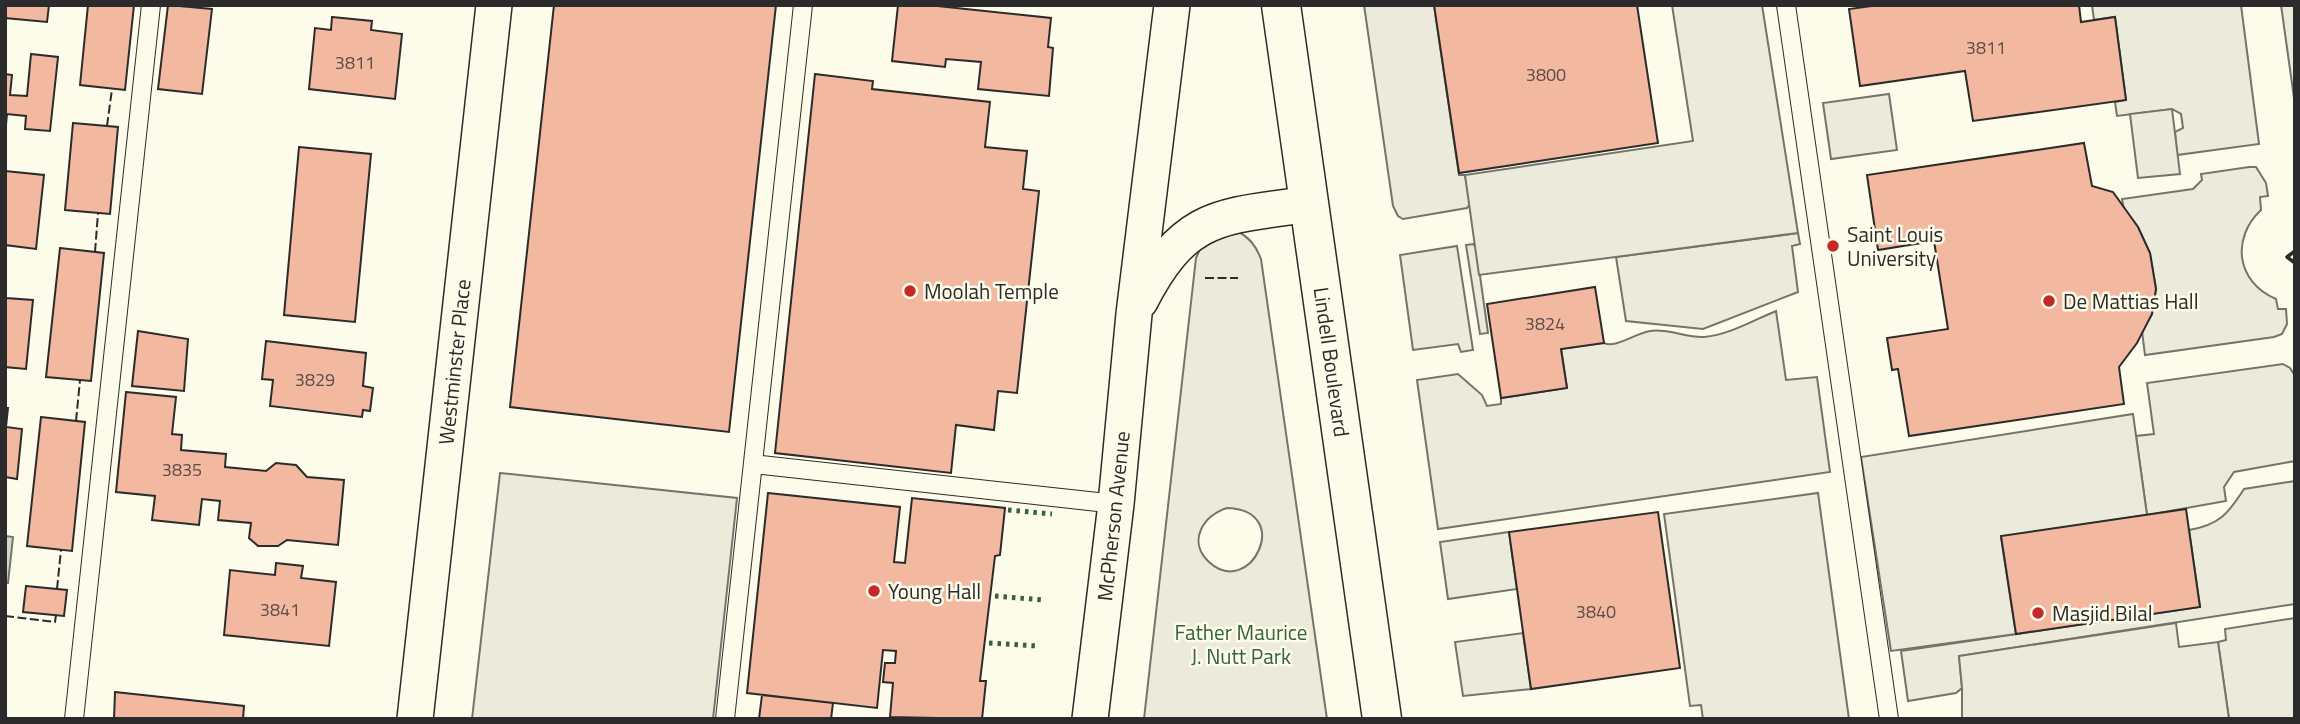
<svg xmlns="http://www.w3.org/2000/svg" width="2300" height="724" font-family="'Titillium Web',sans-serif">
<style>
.green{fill:#ecebdb;stroke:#74746e;stroke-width:2;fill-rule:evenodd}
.parking{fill:#eceadb;stroke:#74746e;stroke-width:2}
.water{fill:#d8d7c9;stroke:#74746e;stroke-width:2}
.building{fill:#f2b8a0;stroke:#2b2b2b;stroke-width:2}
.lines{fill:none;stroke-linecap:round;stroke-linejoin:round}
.service-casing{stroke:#2b2b2b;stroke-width:20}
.minor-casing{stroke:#2b2b2b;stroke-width:38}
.secondary-casing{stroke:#2b2b2b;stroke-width:41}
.service{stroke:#fdfbea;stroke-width:18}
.minor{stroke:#fdfbea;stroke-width:35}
.secondary{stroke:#fdfbea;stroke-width:38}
.hedge{stroke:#34623c;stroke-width:5;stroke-dasharray:3.5 5;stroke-linecap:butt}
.fence{stroke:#2b2b2b;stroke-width:2;stroke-dasharray:9 3.5;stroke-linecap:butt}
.wall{stroke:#2b2b2b;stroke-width:3.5}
.poi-dot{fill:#c62828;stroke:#fdfbea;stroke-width:2.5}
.labels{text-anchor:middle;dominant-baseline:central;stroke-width:5;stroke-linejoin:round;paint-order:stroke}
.number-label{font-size:18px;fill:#5d4e48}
.poi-label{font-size:21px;fill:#2b2b2b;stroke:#fdfbea;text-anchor:start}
.street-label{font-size:21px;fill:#2b2b2b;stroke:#fdfbea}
.park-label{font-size:21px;fill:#34623c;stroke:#fdfbea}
</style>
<rect width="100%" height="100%" fill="#fdfbea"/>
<path class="green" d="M1364,5h70l25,170h6l5,29 -3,4 -64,11 -5,-3 -5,-10z
M2092,5h149l18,139 -82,11 -2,-23 8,-4 -2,-14 -9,-5 -55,7 -2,-14 11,-2 -11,-83 -21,3z
M2281,5h14v100z
M2249,167h7l10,16 2,13 -8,1 1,13c-30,28 -25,72 15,89l2,10h8l1,15 -5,10 -8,3 -129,18 -3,-24 10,-17 4,-25 -6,-36 -12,-26 -14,-17 -2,-11 71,-10 9,-9 -1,-6z
M1237,231c13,7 19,15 24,28l66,460h-183l52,-461 8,-18zM1227,508c68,2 23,92 -18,54 -22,-20 -6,-47 18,-54z
M1798,233l2,11 -8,2 6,46 -95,37 -77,-8 -10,-64z
M1473,244l3,3 12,86 -8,1 -14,-89z
M1457,246l16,104 -12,2 -3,-8 -45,6 -13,-95z
M1776,311l10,69 31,-3 13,95 -392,57 -21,-149 41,-6 24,21 5,11 14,-2v-6l66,-10 -6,-39 43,-6c11,6 32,-10 46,-12 18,-3 36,7 54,6 25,-2 50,-17 72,-26z
M2283,364l7,4 5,8v85l-61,11 -10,15 2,14 -79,14 -11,-79 18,-2 -7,-51z
M2295,481v123l-336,52 3,32 -6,5 -48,8 -7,-50 299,-44 -11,-77c30,-5 39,-16 55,-41z
M1509,532l8,57 -69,10 -8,-57z
M2295,618v101h-66l-11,-77 8,-2 -1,-11z
M1523,633l8,56 -68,7 -8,-54z"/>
<path class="parking" d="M1672,5h90l36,228 -319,42 -14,-100 228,-34z
M1889,94l8,56 -66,9 -8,-56z
M2172,109l8,65 -42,4 -8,-64z
M2133,414l14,101 -146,22 15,97 -125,17 -30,-194z
M500,473l237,25 -24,221h-241z
M1818,493l31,226h-146l-2,-14 -11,1 -26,-192z
M2176,623l3,24 39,-5 11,77h-267v-31l-3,-32z"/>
<path class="water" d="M5,536l8,1 -5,46h-3z"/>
<path class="building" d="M5,5h44l-2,17 -42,-4z
M88,5h46l-9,85 -45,-5z
M168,5l44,4 -10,85 -44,-5z
M554,5h222l-47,427 -219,-25z
M898,5h30l123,13 -3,29 5,1 -4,48 -71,-7 3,-27 -35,-3 -1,8 -53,-6z
M1434,5h203l21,138 -199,30z
M1879,5h200l2,17 34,-5 11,83 -153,21 -8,-50 -105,15 -11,-77z
M332,17l40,4 -1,9 31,4 -7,65 -86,-10 6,-61 16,2z
M31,54l27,3 -8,74 -25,-2 1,-13 -19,-2 -2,22v-62l7,1 -2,20 17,1z
M815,74l58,7 -1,8 118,13 -5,45 42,4 -4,38 16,2 -22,202 -19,-2 -4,39 -38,-5 -5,48 -176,-20z
M73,123l45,4 -8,87 -45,-4z
M2084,143l8,43 21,6 25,35 12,26 6,36 -4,25 -15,29 -18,24 5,37 -215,32 -11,-67 -6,1 -5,-32 61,-9 -14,-88 -56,9 -11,-75z
M299,147l72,7 -16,168 -71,-7z
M5,171l39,4 -8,74 -31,-4z
M60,248l44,5 -13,128 -45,-4z
M1595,287l9,56 -43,6 6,39 -66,10 -14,-94z
M5,289l1,9 27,2 -7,69 -21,-2z
M138,331l50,8 -4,52 -52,-5z
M266,341l100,12 -3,33 10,2 -3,23 -7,-1 -1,7 -92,-11 3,-26 -11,-1z
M126,392l50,5 -4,37 10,1 -1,15 45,4 -1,13 41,4 10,-8 20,2 11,12 37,3 -6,65 -51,-5 -9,6h-20l-9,-8 2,-15 -33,-3 2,-19 -18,-2 -3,26 -47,-5 3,-24 -39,-4z
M5,408h3l-2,19 16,2 -5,50 -12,-2z
M41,417l44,5 -13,129 -45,-5z
M768,493l132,14 -6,55 11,1 7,-65 93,10 -5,47 -5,1 -15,125h6l-4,38 -92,-2 3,-34 -10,-1 2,-19h10l1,-12 -13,-1 -6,58 -130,-15z
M2186,509l14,98 -184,27 -15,-98z
M1658,512l22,156 -149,21 -22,-157z
M276,563l27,3 -2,12 35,4 -7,64 -105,-11 6,-65 45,5z
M26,586l41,4 -3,26 -41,-4z
M115,692l129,14 -1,13h-129z
M762,695l71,8 -2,16h-72z"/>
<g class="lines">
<defs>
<path id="service" d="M1786,5l103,714
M753,464l363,40
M74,719l77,-714
M725,719l78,-714"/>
<path id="minor" d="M1140,301c45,-88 80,-84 170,-97
M415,719l79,-714
M1090,719l26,-215 18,-190 38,-309"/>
<path id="secondary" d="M1281,5l101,714"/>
</defs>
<use href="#service" class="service-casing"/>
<use href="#minor" class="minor-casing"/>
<use href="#secondary" class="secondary-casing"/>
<use href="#service" class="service"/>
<use href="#minor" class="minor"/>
<use href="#secondary" class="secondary"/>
<path class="hedge" d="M1008,510l44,4
M995,596l48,4
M989,643l48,3"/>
<path class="fence" d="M107,126l5,-37
M95,252l3,-39
M1205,278h33
M76,421l4,-41
M57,589l4,-39
M5,616l50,6 1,-7"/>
<path class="wall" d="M2295,251l-8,6 8,6"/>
</g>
<g class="poi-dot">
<circle cx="1833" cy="246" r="7"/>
<circle cx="910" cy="291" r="7"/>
<circle cx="2049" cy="301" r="7"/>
<circle cx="874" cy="591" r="7"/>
<circle cx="2038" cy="613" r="7"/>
</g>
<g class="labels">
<g class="number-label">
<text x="1986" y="47">3811</text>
<text x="355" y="62">3811</text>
<text x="1546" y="74">3800</text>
<text x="1545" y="323">3824</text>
<text x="315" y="379">3829</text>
<text x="182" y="469">3835</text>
<text x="280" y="609">3841</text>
<text x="1596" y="611">3840</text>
</g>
<g class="poi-label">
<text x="1847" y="234">Saint Louis<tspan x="1847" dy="24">University</tspan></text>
<text x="924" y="291">Moolah Temple</text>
<text x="2063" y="301">De Mattias Hall</text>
<text x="888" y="591">Young Hall</text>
<text x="2052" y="613">Masjid Bilal</text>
</g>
<g class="street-label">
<text transform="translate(454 362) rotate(-84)">Westminster Place</text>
<text transform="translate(1332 362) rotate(82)">Lindell Boulevard</text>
<text transform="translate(1113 516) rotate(-84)">McPherson Avenue</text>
</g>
<g class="park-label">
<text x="1241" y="632">Father Maurice<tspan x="1241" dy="24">J. Nutt Park</tspan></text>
</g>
</g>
<rect width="2300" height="724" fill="none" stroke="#2b2b2b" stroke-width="14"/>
</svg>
